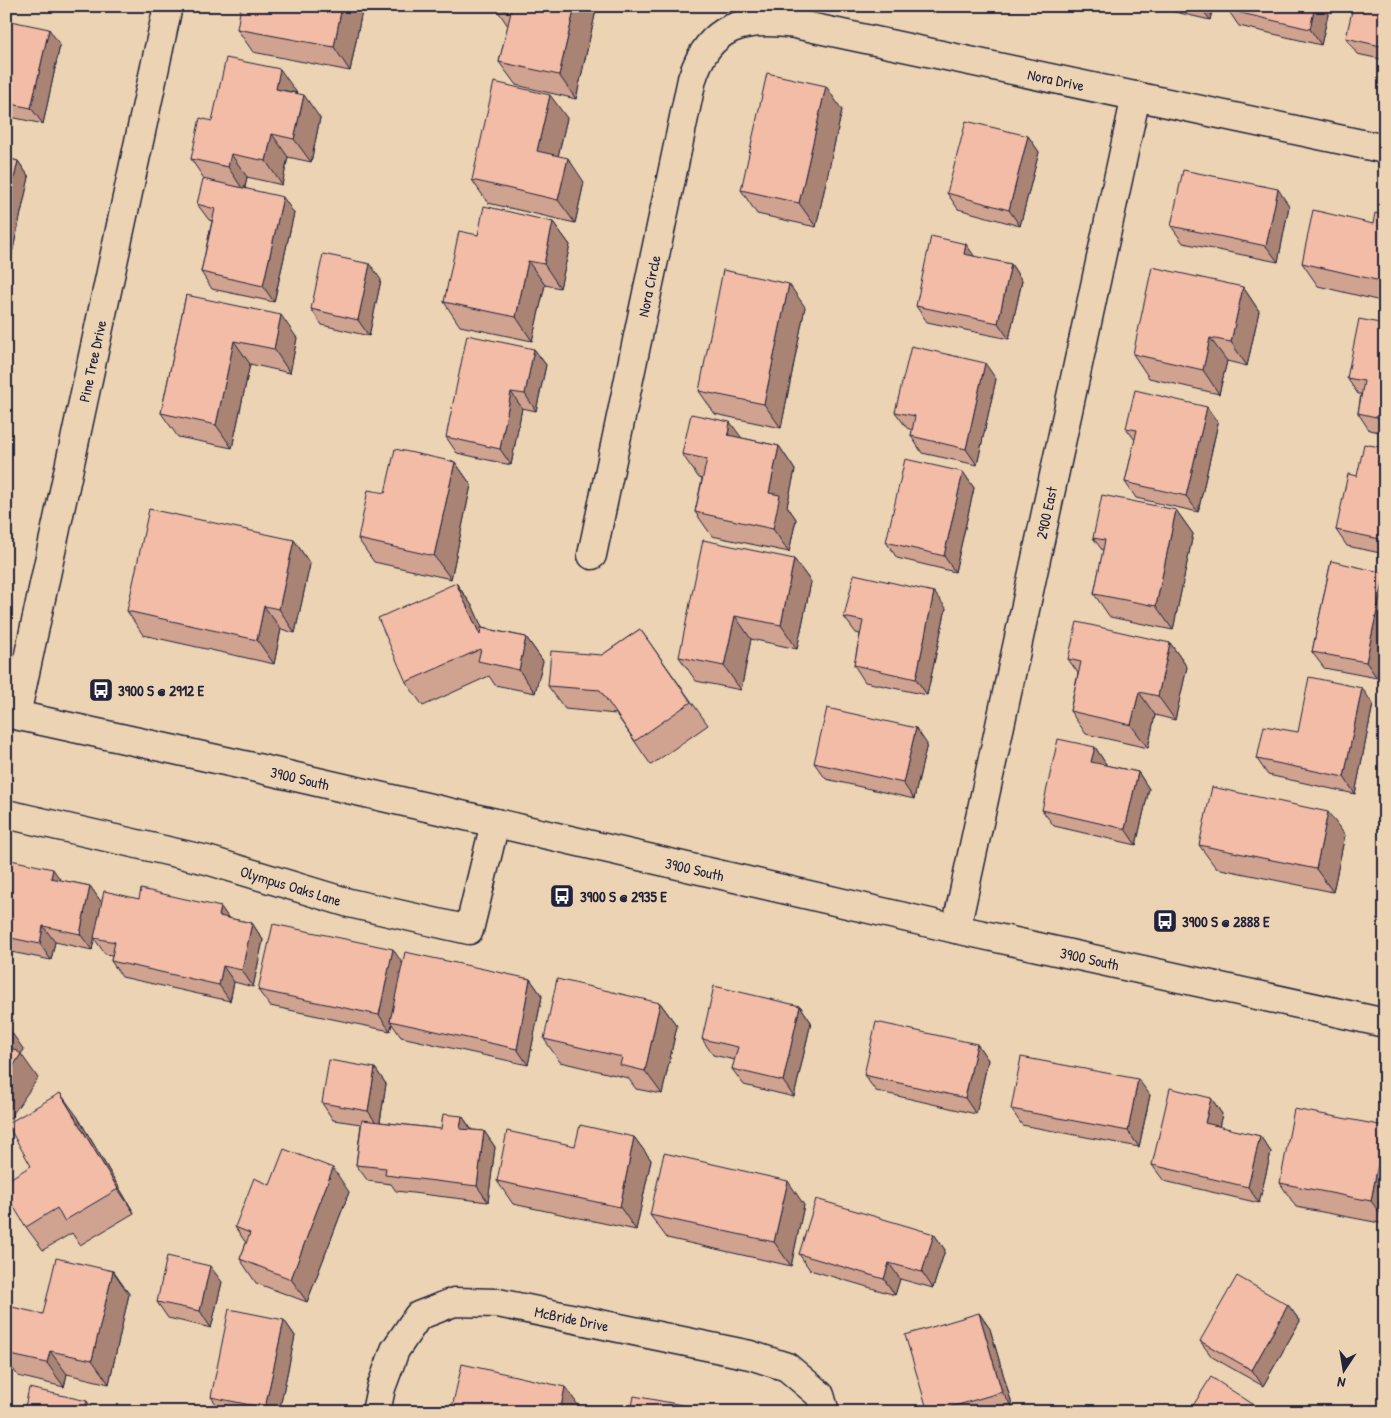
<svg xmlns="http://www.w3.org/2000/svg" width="1391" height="1418" font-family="'Patrick Hand',sans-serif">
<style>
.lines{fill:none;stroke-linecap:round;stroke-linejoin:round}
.minor-casing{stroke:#22223b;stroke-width:31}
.secondary-casing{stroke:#22223b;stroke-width:31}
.minor{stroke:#ebd3b3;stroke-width:28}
.secondary{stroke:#ebd3b3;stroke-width:28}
.wall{fill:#d0a290;stroke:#22223b}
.shaded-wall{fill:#a98475;stroke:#22223b}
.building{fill:#f2bca7;stroke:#22223b}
.labels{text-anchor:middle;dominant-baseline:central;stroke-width:4;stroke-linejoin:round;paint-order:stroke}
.street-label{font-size:15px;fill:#22223b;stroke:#ebd3b3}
.poi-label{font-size:15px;font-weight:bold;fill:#22223b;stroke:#ebd3b3;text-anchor:start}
</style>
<rect width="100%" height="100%" fill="#ebd3b3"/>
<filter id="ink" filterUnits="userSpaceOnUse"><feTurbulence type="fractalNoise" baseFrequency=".02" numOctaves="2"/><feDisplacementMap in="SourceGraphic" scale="10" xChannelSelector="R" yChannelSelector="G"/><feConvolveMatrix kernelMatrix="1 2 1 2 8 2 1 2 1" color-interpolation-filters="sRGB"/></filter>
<g filter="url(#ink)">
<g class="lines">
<defs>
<g id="minor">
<path id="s1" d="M592,555l100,-476c17,-54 52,-62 103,-55l590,125"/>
<path id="s2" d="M16,715l152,-709"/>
<path id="s3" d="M6,814l201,46 142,43 120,27 26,-107"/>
<path id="s4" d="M956,929l180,-833"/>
<path id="s5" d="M376,1412l5,-24 14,-38 23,-34 36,-14 44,1 252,52 37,12 33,28 5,17"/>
</g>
<g id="secondary">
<path id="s6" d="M6,713l251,55 699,161 429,94"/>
</g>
</defs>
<use href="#minor" class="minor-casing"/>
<use href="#secondary" class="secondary-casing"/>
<use href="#minor" class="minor"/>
<use href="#secondary" class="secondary"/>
</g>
<path class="wall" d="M363,6l-13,65 -97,-19 -16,-23z
M496,6h101l-21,93 -60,-14 -17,-23 9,-36 -12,-18z
M1149,6h64l-3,14z
M1229,6h101l-9,39 -82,-19 -11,-16z
M1385,6v54l-28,-6 -11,-16z
M6,20l54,25 -17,79 -37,-8z
M297,93l23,25 -9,44 -23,-5 -6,28 -35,-8 -2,11 49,25 -20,89 -62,-13 -11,-17 11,-51 -3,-1 -12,-16 8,-24 -14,-21 21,-38z
M842,110l-26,117 -59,-13 -16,-24z
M567,118l-9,38 26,26 -9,41 -87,-20 -16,-23z
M1028,136l11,16 -19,74 -62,-17 -11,-16z
M6,158l12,3 11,16 -18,81 -5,-1z
M1289,206l-11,56 -95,-19 -12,-17z
M1385,215v87l-67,-16 -16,-23 71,-39z
M553,222l17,23 -10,43 -15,-3 -13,56 -72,-15 -16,-24 34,-67z
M975,257l36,7 11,17 -13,58 -82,-17 -11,-16z
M381,280l-12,56 -47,-11 -11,-16z
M1243,287l16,24 -12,55 -20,-5 -8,33 -70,-16 -16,-24z
M186,295l111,43 -7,35 -40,-9 -18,84 -54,-11 -17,-24z
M805,307l-24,121 -66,-14 -16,-23z
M1385,324v109l-16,-3 -11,-17 3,-19h-3l-11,-16z
M534,349l12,16 -10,46 -14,-3 -11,57 -54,-12 -11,-16z
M996,379l-19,86 -55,-12 -11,-17 1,-6 -5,-2 -12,-16z
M1218,423l-20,89 -62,-14 -11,-16 10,-42 -9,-12z
M742,438l37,8 16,24 -8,36 9,13 -7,33 -77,-16 -17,-24 7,-33 -3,-1 -17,-24z
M1385,448v106l-38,-8 -11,-16 21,-54z
M455,462l16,23 -20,94 -77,-17 -16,-23 27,-46z
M963,472l11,16 -19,84 -58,-14 -11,-16z
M1176,510l17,24 -20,96 -63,-13 -16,-23 9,-43 -10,-13z
M294,540l16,24 -15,69 -14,-4 -7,35 -131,-29 -16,-24z
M794,559l17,23 -14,67 -46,-10 -10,51 -45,-9 -17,-24z
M1331,561l46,117 -53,-10 -12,-16z
M456,583l17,24 9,21 44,9 17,24 -8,32 -40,-8 -6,-9 -66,30 -17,-24z
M946,608l-19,87 -62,-13 -11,-17 6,-31 -4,-1 -12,-16z
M640,629l68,96 -57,40 -35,-51 -51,-5 -17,-23 54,-31z
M1170,643l17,24 -12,53 -20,-5 -7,33 -62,-14 -16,-23 8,-38 -10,-14z
M1373,704l-18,90 -87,-19 -11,-16 41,-27z
M927,744l-13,55 -88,-20 -12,-16z
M1095,747l11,17 -1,1 33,7 11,17 -13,56 -82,-19 -12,-16z
M1345,835l-12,57 -117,-24 -17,-23z
M6,859l54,21 30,6 11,16 38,-3 82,8 7,11 24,5 11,17 -10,47 -19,-5 -4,19 -108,-24 -11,-16 1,-6 -7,-1 -11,-16 -2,12 -37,-8 -4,18 -45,-9z
M403,963l127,16 12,17 -14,69 -127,-28 -9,-13 -2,7 -120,-25 -12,-16z
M660,1003l17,23 -15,68 -26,-5 -8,-11 -68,-16 -16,-23z
M800,1006l11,16 -17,75 -50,-12 -12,-16 3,-9 -22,-5 -11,-16z
M977,1044l11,16 -12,54 -100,-23 -12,-16z
M375,1068l11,16 -6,38 61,7 21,-13 10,14 12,1 11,16 -7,55 -92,-11 -5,-7 -23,-3 -12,-16 5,-41 -28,-4 -11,-17z
M1150,1095l-11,52 -117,-22 -11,-16z
M1211,1098l11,16 -3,13 41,9 11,16 -12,51 -95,-22 -12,-16z
M77,1116l57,97 -54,32 -8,-12 -29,17 -17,-23 5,-61z
M1385,1129v95l-89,-17 -16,-24z
M634,1137l17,23 -15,70 -123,-26 -16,-23 78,-35z
M270,1185l79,7 -42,110 -51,-19 -16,-24 6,-16 -11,-16z
M804,1205l-13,61 -124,-28 -17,-23z
M934,1234l11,16 -12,38 -33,-9 -5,16 -85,-25 -11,-16z
M113,1271l16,23 -20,90 -42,-10 -3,13 -46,-11 -12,-17v-25l37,-20z
M222,1282l-11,46 -43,-10 -11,-16z
M1288,1305l12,16 -37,65 -51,-29 -12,-16z
M979,1313l11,16 23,79 -14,4h-71z
M284,1320l11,16 -16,76h-57l-11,-15z"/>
<path class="shaded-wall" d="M342,6h21l-13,65 -16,-24z
M575,6h22l-21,93 -17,-24z
M1200,6h13l-3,14z
M1315,6h15l-9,39 -11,-16z
M49,29l11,16 -17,79 -12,-16z
M280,69l17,24 -21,-4z
M826,86l16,24 -26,117 -17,-24z
M304,95l16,23 -9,44 -17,-23z
M550,95l17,23 -13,56 -17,-23z
M272,134l16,23 -6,28 -16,-24z
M1028,136l11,16 -19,74 -11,-16z
M231,154l16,23 -3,14 -16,-24z
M568,158l16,24 -9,41 -17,-23z
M18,161l11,16 -18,81 -5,-7v-37z
M1278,189l11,17 -11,56 -12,-16z
M283,197l11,16 -20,89 -11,-16z
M553,222l17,23 -10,43 -16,-24z
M966,244l11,16 -13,-6z
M528,261l17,24 -13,56 -16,-24z
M370,264l11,16 -12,56 -11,-16z
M1011,264l11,17 -13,58 -11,-16z
M789,284l16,23 -24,121 -17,-24z
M1243,287l16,24 -12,55 -16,-24z
M6,295l4,5 -4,18z
M281,315l16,23 -7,35 -16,-24z
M1210,338l17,23 -8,33 -16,-24z
M234,341l16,23 -18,84 -16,-23z
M534,349l12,16 -10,46 -11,-17z
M985,363l11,16 -19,86 -11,-16z
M511,392l11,16 -11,57 -11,-16z
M1207,407l11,16 -20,89 -12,-16z
M730,422l17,23 -19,-10z
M779,446l16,24 -8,36 9,13 -7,33 -16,-23 -4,-36z
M455,462l16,23 -20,94 -17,-23z
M963,472l11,16 -19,84 -11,-16z
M1176,510l17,24 -20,96 -17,-24z
M294,540l16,24 -15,69 -16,-24z
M794,559l17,23 -14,67 -16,-24z
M1385,573v69l-8,36 -11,-16z
M456,583l17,24 23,52 -16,-24z
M934,592l12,16 -19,87 -11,-16z
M264,606l17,23 -7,35 -17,-24z
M735,616l16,23 -10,51 -17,-24z
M526,637l17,24 -8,32 -16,-23z
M1170,643l17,24 -12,53 -17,-24z
M1362,688l11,16 -18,90 -11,-17z
M1139,692l16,23 -7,33 -17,-23z
M916,728l11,16 -13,55 -11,-16z
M1095,747l11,17 -4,14 -11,-16z
M1138,772l11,17 -13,56 -11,-16z
M1328,812l17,23 -12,57 -17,-23z
M53,869l11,16 -13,-7z
M90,886l12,17 -10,47 -12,-16z
M221,907l11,16 -13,-7z
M252,923l11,17 -10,47 -11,-17z
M43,926l12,16 -4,18 -11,-16z
M393,949l11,17 -14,55 2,3 -2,7 -11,-16z
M223,966l11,16 -4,19 -11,-16z
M530,979l12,17 -14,69 -11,-16z
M660,1003l17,23 -15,68 -17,-23z
M800,1006l11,16 -17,75 -11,-16z
M7,1026l17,24 -9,12 -9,-12v-22z
M977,1044l11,16 -12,54 -11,-16z
M21,1054l17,24 -32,46v-47z
M375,1068l11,16 -7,43 -11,-16z
M1138,1079l12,16 -11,52 -11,-16z
M60,1093l17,23 57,97 -16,-24z
M1211,1098l11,16 -6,26 -11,-17z
M462,1116l11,16 -13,-3z
M1385,1129v91l-14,-19z
M484,1131l11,16 -7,55 -11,-16z
M1260,1136l11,16 -12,51 -11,-16z
M634,1137l17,23 -15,70 -16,-23z
M333,1168l16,24 -42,110 -16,-23z
M788,1181l16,24 -13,61 -17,-24z
M934,1234l11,16 -12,38 -11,-16z
M889,1263l11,16 -5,16 -11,-16z
M210,1266l12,16 -11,46 -11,-17z
M113,1271l16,23 -20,90 -17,-24z
M1288,1305l12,16 -37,65 -11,-16z
M979,1313l11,16 23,79 -11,-16z
M284,1320l11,16 -16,76h-11l-3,-4z
M50,1351l17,23 -3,13 -17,-24z
M565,1387l17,23 -1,2h-21z
M87,1401l7,11h-10z"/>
<path class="building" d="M241,6h101l-8,41 -97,-18z
M496,6h79l-16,69 -60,-13 12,-50 -15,-4z
M1229,6h86l-5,23 -82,-19z
M1353,6h32v41l-39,-9z
M6,20l43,9 -18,79 -25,-5z
M226,58l54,11 -4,20 28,6 -10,44 -22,-5 -6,27 -35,-7 -3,13 -37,-8 9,-41 12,3z
M767,73l59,13 -27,117 -58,-13z
M494,82l56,13 -13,56 31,7 -10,42 -86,-20z
M966,121l62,15 -19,74 -62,-17z
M6,158l12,3 -12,53z
M1183,170l95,19 -12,57 -95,-20z
M203,179l80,18 -20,89 -62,-14 14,-63 -18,-5z
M484,206l69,16 -9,42 -16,-3 -12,56 -72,-15 15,-71 19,4z
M1313,210l60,14 2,-11 10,2v67l-83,-19z
M931,236l35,8 -2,10 47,10 -13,59 -82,-17z
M323,254l47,10 -12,56 -47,-11z
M1152,267l91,20 -12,55 -21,-4 -7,32 -70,-16z
M723,270l66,14 -25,120 -65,-13z
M186,295l95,20 -7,34 -40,-8 -18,84 -55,-12z
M1359,319l26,5v95l-27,-6 6,-32 -17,-3z
M467,335l67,14 -9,45 -14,-2 -11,57 -54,-12z
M911,346l74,17 -19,86 -55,-13 4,-20 -20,-4z
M1135,390l72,17 -21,89 -61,-14 12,-52 -11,-2z
M691,414l39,8 -2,13 51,11 -10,47 11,2 -7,34 -78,-17 12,-53 -25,-5z
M1364,444l21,4v92l-49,-10 12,-56 9,2z
M395,449l60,13 -21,94 -76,-17 10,-49 17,3z
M905,459l58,13 -19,84 -58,-14z
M1102,495l74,15 -20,96 -62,-12 11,-54 -12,-2z
M149,509l145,31 -15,69 -15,-3 -7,34 -130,-29z
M703,540l91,19 -13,66 -46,-9 -11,50 -45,-9z
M1331,561l54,12 -19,89 -54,-10z
M854,574l80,18 -18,87 -62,-14 9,-44 -19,-4z
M456,583l24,52 1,-7 45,9 -7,33 -41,-9 3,-12 -75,33 -28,-64z
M1077,622l93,21 -12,53 -19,-4 -8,33 -61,-14 11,-49 -13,-3z
M640,629l51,73 -56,39 -35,-51 -52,-4 3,-35 51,4z
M1309,677l53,11 -18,89 -87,-18 7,-33 34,6z
M827,708l89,20 -13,55 -89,-20z
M1058,739l37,8 -4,15 47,10 -13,57 -83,-19z
M1212,787l116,25 -12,57 -117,-24z
M6,859l47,10 -2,9 39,8 -10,48 -37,-8 -3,18 -34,-7z
M141,889l80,18 -2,9 33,7 -10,47 -19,-4 -4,19 -108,-24 4,-19 -21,-4 10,-47 35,8z
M273,924l120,25 -14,66 -121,-25z
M405,952l125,27 -13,70 -127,-28z
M557,979l103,24 -15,68 -25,-6 2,-8 -78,-18z
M714,986l86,20 -17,75 -51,-12 6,-22 -36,-8z
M876,1022l101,22 -12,54 -101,-23z
M6,1044l15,10 -15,23z
M1021,1057l117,22 -10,52 -117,-22z
M329,1060l46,8 -7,43 -46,-8z
M1170,1088l41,10 -6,25 55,13 -12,51 -96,-22z
M60,1093l58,96 -54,32 -7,-13 -31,19 -20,-33v-13l25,-15 -24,-42z
M1294,1109l91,17 -14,75 -91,-18z
M443,1114l19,2 -2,13 24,2 -7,55 -92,-11 1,-7 -30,-3 6,-45 79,9z
M580,1125l54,12 -14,70 -123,-26 10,-50 68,15z
M284,1149l49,19 -42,111 -51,-20 10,-26 -15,-6 19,-49 16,7z
M664,1153l124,28 -14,61 -124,-27z
M816,1199l118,35 -12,38 -33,-9 -5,16 -85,-25z
M167,1256l43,10 -10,45 -43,-9z
M56,1258l57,13 -21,89 -42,-9 -3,12 -41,-9v-20l6,-27 31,7z
M1237,1276l51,29 -36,65 -52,-29z
M229,1309l55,11 -19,88 -54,-11z
M979,1313l23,79 -68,20h-6l-23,-77z
M462,1364l103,23 -5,25h-109z
M1211,1377l54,35h-76z
M29,1388l58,13 -3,11h-60z
M634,1396l86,16h-89z"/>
</g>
<defs>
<symbol id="bus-square" viewBox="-11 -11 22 22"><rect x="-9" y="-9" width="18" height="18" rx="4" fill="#22223b" stroke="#ebd3b3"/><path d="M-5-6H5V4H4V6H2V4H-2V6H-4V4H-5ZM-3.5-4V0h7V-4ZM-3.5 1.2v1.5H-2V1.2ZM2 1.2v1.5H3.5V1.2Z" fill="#fff"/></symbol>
</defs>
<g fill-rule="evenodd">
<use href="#bus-square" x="87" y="676" width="28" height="28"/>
<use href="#bus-square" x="548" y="882" width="28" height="28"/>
<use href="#bus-square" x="1151" y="907" width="28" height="28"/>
</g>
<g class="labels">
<g class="street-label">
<text stroke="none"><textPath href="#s1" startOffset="884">Nora Drive</textPath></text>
<text stroke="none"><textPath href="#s1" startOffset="275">Nora Circle</textPath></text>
<text stroke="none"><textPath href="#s2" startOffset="362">Pine Tree Drive</textPath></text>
<text stroke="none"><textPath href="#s4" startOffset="426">2900 East</textPath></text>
<text stroke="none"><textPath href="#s6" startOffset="301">3900 South</textPath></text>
<text stroke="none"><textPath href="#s6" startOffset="706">3900 South</textPath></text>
<text stroke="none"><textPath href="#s3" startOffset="294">Olympus Oaks Lane</textPath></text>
<text stroke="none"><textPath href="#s6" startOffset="1111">3900 South</textPath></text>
<text stroke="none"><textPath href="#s5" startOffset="264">McBride Drive</textPath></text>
</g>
<g class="poi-label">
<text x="118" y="690">3900 S @ 2912 E</text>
<text x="580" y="896">3900 S @ 2935 E</text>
<text x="1182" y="921">3900 S @ 2888 E</text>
</g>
</g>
<rect width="1391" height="1418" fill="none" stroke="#ebd3b3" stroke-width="25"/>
<rect x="12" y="12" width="1366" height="1393" fill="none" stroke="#22223b" stroke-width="2" filter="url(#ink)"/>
<g transform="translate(1344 1370) rotate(192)" stroke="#ebd3b3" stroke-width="4" paint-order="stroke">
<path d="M0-4L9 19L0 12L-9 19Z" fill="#22223b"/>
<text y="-8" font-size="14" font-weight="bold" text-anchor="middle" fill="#22223b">N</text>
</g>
</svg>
